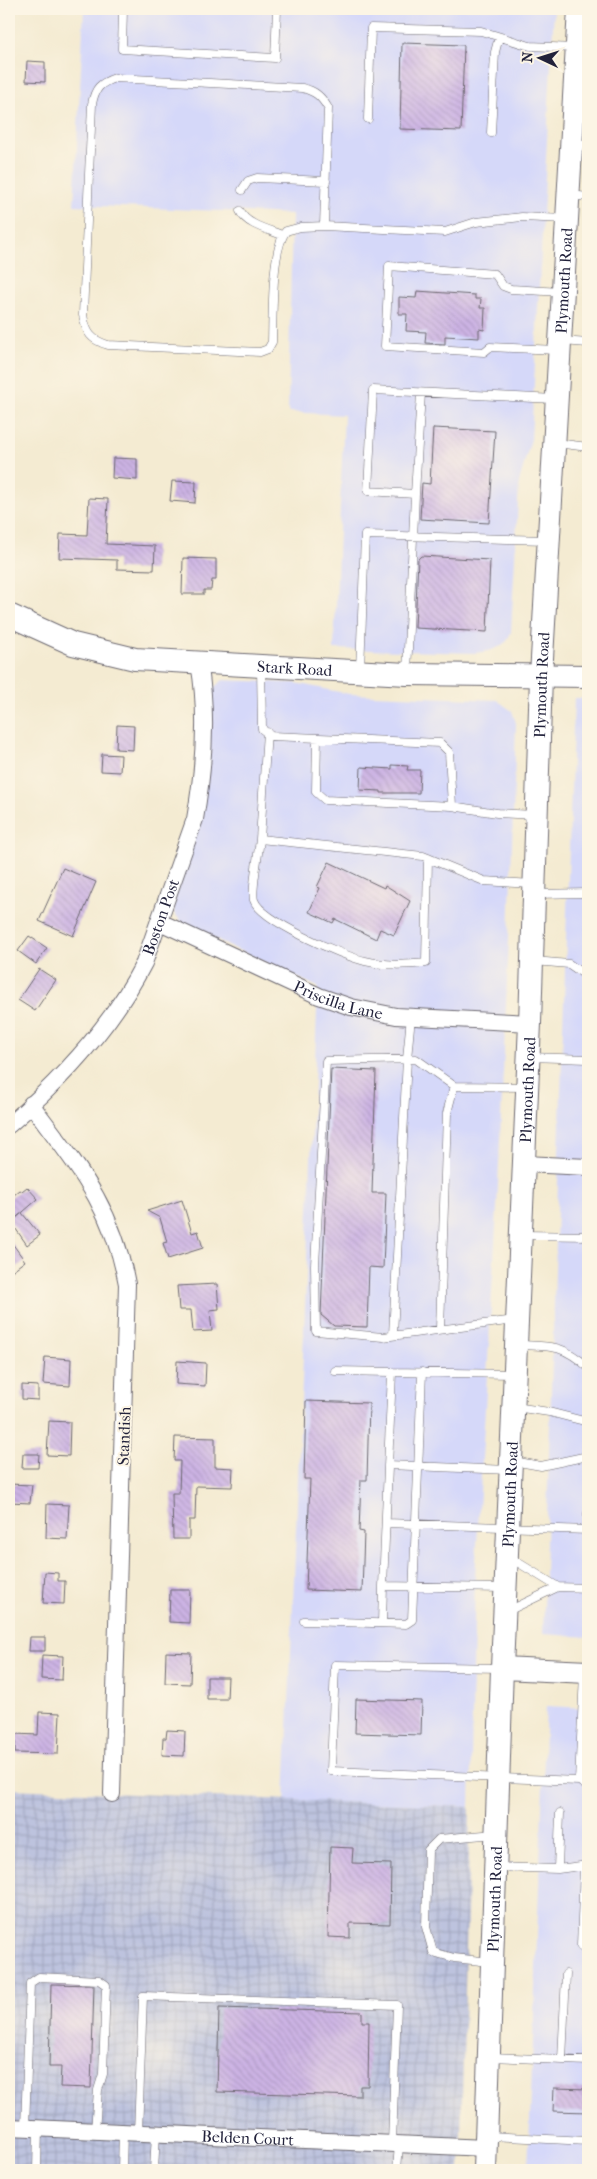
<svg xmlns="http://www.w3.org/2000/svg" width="597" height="2179" font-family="'IM FELL French Canon',serif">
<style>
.built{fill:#d5d8f9}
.industrial{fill:url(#industrial-grid)}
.building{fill:url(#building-back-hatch)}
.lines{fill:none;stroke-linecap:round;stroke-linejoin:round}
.lane-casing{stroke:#6c6870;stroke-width:9}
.street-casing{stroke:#6c6870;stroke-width:18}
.secondary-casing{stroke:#6c6870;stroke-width:24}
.lane{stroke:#fff;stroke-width:8}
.street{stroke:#fff;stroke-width:16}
.secondary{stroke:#fff;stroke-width:22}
.labels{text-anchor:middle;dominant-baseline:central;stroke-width:4;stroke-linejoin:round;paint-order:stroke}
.street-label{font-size:16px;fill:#22223b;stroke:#fcf5e5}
</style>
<defs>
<pattern id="industrial-grid" width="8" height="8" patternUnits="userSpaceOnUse" patternTransform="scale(1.25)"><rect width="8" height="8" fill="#bdc3de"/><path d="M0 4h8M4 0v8" fill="none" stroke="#a2a7bf"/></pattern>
<pattern id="building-back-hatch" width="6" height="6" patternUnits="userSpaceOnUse" patternTransform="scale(1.25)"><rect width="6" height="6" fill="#ccb3e4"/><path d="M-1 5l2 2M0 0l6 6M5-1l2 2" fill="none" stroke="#af9ac4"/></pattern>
</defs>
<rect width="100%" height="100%" fill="#fcf5e5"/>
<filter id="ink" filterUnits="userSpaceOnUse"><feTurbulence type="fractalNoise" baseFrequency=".02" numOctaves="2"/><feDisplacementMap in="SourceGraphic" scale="10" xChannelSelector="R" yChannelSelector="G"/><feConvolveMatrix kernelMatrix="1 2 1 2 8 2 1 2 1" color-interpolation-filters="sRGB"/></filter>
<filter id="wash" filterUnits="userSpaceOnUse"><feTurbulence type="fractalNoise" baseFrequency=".0096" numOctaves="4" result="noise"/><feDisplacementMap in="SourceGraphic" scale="20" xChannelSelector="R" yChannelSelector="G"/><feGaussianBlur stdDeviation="1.12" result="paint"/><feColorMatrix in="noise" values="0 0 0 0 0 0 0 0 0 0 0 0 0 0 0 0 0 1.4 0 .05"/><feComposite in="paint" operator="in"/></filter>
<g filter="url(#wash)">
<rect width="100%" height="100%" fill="#f4ebd2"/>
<path class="built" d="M84,9h470l-23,430 -12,43 -8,150 -4,9 -8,6 -10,4 -14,2 -141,-4 10,-234 -56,-3 4,-198 -218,-9z
M588,580v65h-3z
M223,680l72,3 54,11 148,6 15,11 4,12 -7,214 -12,271 -22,369 -5,230 -185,-7 33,-813 -134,-62 -10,-12v-9l35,-205 3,-10z
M574,698h14v939l-45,-3z
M546,1706l42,2v462h-60z"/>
<path class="industrial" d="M9,1789l461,18 -10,363h-451z"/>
<g id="blocks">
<path class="building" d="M402,43l62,2 -3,86 -61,-2z
M27,61l18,1v20l-19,-1z
M417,291l58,4v4h6l-1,9h5l-1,22 -5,-1v9l-34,-2v8l-20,-1 1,-11 -20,-1 1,-17h-8v-17l17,1z
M433,428l62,3 -6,92 -69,-4 2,-36 8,1z
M113,458l24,1v21l-25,-2z
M172,481l24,1 -1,21 -25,-2z
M89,498l19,1 -2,45 49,2 -1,24 -37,-1v-9l-58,-2 1,-24 27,1z
M421,556l69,4 -3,72 -72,-4 3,-69z
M183,558l33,1v21h-4l-1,10h-7v4h-22z
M117,725l17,1 -1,24 -17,-1z
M102,754l19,1 -1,17 -19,-1z
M392,765l16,1 -1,4h13l-1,23h-38v-2l-21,-1 1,-23 31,2z
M329,862l55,26 1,-3 25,16 -16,34 -14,-6 -4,10 -41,-20 -2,4 -24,-11 11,-24 -3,-1z
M63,868l33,14 -23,54 -34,-15z
M29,936l18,12 -11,16 -18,-13z
M39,969l17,11 -21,31 -17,-11z
M331,1069l45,2 -4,122h14l-3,75 -14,-1 -2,60 -33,-1 -13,-11z
M27,1187l11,12 -29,25v-25l11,-9 2,1z
M182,1200l10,33 6,-2 5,17 -35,11 -5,-16 4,-1 -7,-24 -13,-7z
M22,1213l18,22 -13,10 -16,-23z
M9,1239l16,22 -16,12z
M217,1284l2,25 -9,1 2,21 -19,1 -2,-22h-12l-2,-24z
M45,1357l26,2 -1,27 -27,-2z
M177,1361l29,2 -1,23 -29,-2z
M22,1385l16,1v14l-16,-1z
M306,1401l63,2 -2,77h-6l-2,51 5,1 -2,60 -56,-2 4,-111h-6z
M49,1421l21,1 -1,34 -22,-1z
M175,1437l40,1v29l18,1 -1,19 -36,-1 -1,34h-6v19h-16l-1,-46h7l1,-32h-6z
M23,1454h16l-1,14h-16z
M9,1484l23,1 -2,18 -21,-1z
M47,1504l22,1 -2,34 -21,-1z
M45,1572l13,1v8h7l-1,23 -21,-1z
M170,1590h20l-1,33 -20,-1z
M30,1637h15v14h-16z
M166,1652l25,1 -1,31 -25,-1z
M42,1655l21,1 -1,24 -21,-1z
M207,1677h21l-1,22h-20z
M356,1699l66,2 -1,34 -66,-2z
M39,1712l21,1 -2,41 -43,-1v-19l23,1z
M167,1730l18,1 -1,25 -22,-1 1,-17h3z
M330,1847l23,1 -1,15 39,1 -1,60 -40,-1v15l-22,-1z
M51,1984l43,1 -3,103 -31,-1 1,-20h-12z
M219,2008l143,4v10h7l-1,64h-8v10l-143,-4z
M554,2088l34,1v23l-35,-1z"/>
</g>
</g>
<g filter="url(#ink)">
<use href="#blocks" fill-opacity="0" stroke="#6c6870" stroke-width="1"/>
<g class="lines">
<defs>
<path id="lane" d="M123,9l-1,40 153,9 2,-49
M368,119l3,-91 110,3 49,15 44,2
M491,133l4,-81 4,-15
M573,144l15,1
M242,190l6,-9 9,-3 69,3
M570,195l18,2
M240,211c6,14 30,19 42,24
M324,226l4,-118c-7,-12 -13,-17 -26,-20l-187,-10c-15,5 -20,10 -23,26l-9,211c3,18 8,25 25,30l152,7 8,-3 4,-7c1,-26 -1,-92 14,-111l15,-4 23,-1 121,6 31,-10 46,-5 43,2
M562,341l26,2
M557,350l-67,-3 -6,5 -99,-6 4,-80 106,8 8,12 8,3 50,3
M421,393l-6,101 -47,-3 5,-101 182,9
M556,443l32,4
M261,667l1,62 9,7 169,7 9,9 3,54
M360,670l5,-135 181,5
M407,672l8,-178
M267,732l-7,107 163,17 61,25 48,3
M317,738l-1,54 9,8 127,6 45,7 37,2
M260,839c-1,12 -9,52 -6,61 7,21 89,56 111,61 21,5 40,4 61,2l2,-105
M535,894l53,-1
M534,961l35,3 19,13
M530,1057l58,2
M523,1235l65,1
M515,1320l-132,17 -67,-6 -1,-66 11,-204 90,-2 38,27 72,1
M440,1329l7,-216 7,-27
M393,1335l14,-276 4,-43
M518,1345c33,1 44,-1 70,22
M335,1371l57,1
M515,1407l34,5 39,10
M513,1461l28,5 47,-10
M388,1465l121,5
M386,1523l202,7
M587,1530l1,-17
M509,1557l49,30
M504,1588l-121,-2 9,-214 121,2
M508,1611l50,-24 30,1
M304,1621l102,3 6,-4 10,-248
M382,1623l1,-37
M500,1668l-165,-3 -4,106 248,10 5,-107
M579,1781l9,6
M497,1867l61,2 30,-4
M558,1869l2,-56
M581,1946l3,-80
M490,1962l-36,-4 -21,-6 -7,-25 2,-77 11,-11 56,-5
M491,2057l97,4
M562,2060l4,-86
M25,2128l5,-145 9,-6 60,3 7,5 -3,89 -5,16 -3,41
M138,2133l5,-137 254,9 -5,138
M489,2136l99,5
M37,2170l1,-42
M122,2170l1,-38
M154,2170l2,-37
M397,2170l2,-26"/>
<g id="street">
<path id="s1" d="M160,922l159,74 32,11 45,9 134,7"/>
<path d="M31,1104c46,62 81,101 96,180l-15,510"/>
<path id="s2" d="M9,1125c52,-45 104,-101 135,-162l51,-144c9,-51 13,-106 4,-156"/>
<path d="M524,1164l64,3"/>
<path id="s3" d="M9,2127l477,21"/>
</g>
<g id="secondary">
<path id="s4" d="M9,615l64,29 62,15 272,15 181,2"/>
<path d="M502,1668l86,4"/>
<path id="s5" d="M485,2170l17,-502 28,-645 11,-347 38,-667"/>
</g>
</defs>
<use href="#lane" class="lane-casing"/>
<use href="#street" class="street-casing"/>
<use href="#secondary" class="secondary-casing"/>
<use href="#lane" class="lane"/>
<use href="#street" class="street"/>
<use href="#secondary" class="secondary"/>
</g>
</g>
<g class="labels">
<g class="street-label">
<text stroke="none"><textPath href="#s5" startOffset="1891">Plymouth Road</textPath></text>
<text stroke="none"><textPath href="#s4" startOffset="294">Stark Road</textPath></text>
<text stroke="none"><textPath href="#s5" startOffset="1486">Plymouth Road</textPath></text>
<text stroke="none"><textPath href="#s2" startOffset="261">Boston Post</textPath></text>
<text stroke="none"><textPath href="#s1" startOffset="195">Priscilla Lane</textPath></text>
<text stroke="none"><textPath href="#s5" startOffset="1081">Plymouth Road</textPath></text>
<text transform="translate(124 1436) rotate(-88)">Standish</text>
<text stroke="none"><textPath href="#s5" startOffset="676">Plymouth Road</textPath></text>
<text stroke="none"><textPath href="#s5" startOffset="271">Plymouth Road</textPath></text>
<text stroke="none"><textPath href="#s3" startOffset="239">Belden Court</textPath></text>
</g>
</g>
<rect width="597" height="2179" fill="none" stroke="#fcf5e5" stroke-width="30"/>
<g transform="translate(540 58) rotate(274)" stroke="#fcf5e5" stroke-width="4" paint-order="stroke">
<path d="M0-4L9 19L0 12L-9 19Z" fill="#22223b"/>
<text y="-8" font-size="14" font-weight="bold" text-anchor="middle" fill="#22223b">N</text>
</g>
</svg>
